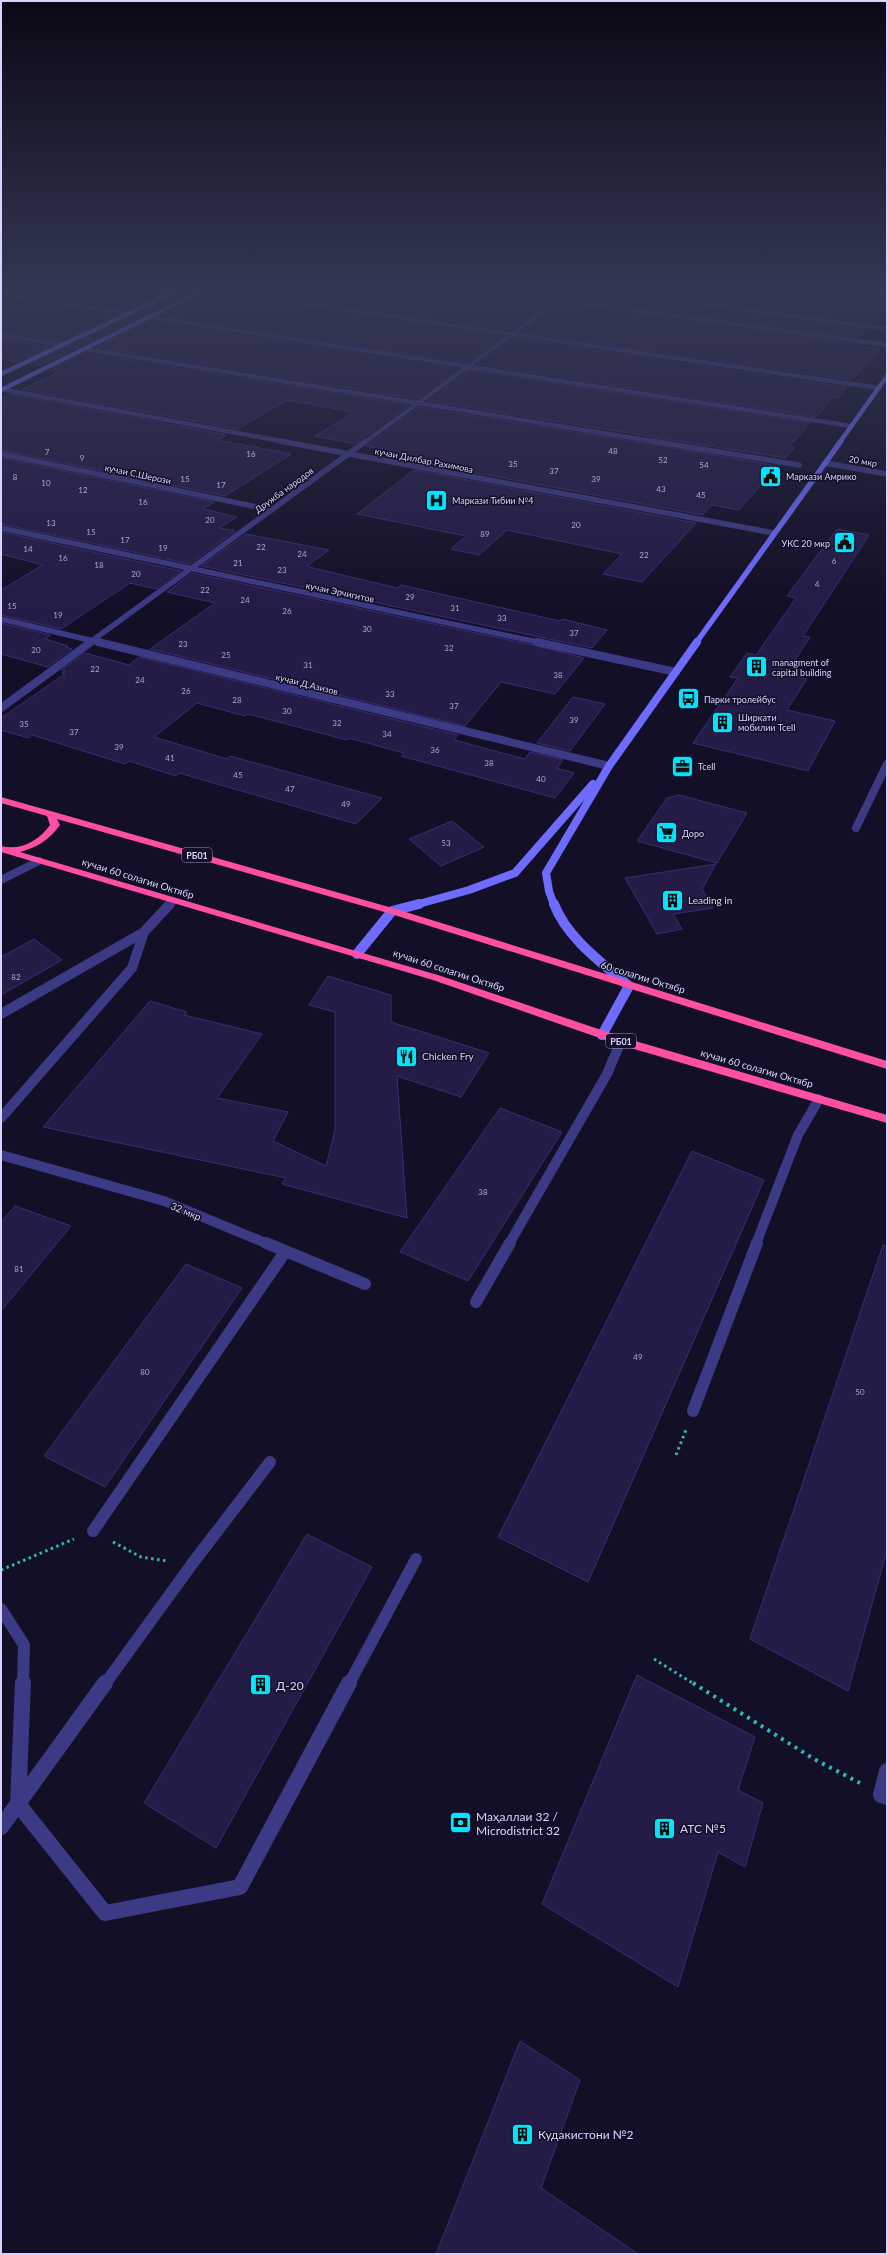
<svg xmlns="http://www.w3.org/2000/svg" width="888" height="2255" font-family="Lato,sans-serif">
<style>
.building{fill:#241b47;stroke:#3b2d73}
.lines{fill:none;stroke-linecap:round;stroke-linejoin:round}
.path-far1{stroke:#2fb8b0;stroke-width:3;stroke-dasharray:2.5 3.5;stroke-linecap:butt}
.path{stroke:#2fb8b0;stroke-width:4;stroke-dasharray:3 5;stroke-linecap:butt}
.lane-far2{stroke:#3d3a85;stroke-width:8}
.lane-far1{stroke:#3d3a85;stroke-width:10}
.lane{stroke:#3d3a85;stroke-width:12}
.street-far5{stroke:#3d3a85;stroke-width:4.5}
.street-far4{stroke:#3d3a85;stroke-width:5.5}
.street-far3{stroke:#3d3a85;stroke-width:8}
.street-far2{stroke:#3d3a85;stroke-width:10}
.street-far1{stroke:#3d3a85;stroke-width:12}
.street{stroke:#3d3a85;stroke-width:16}
.secondary-far3{stroke:#6f6bff;stroke-width:4.5}
.secondary-far2{stroke:#6f6bff;stroke-width:5.5}
.secondary-far1{stroke:#6f6bff;stroke-width:8}
.secondary{stroke:#6f6bff;stroke-width:10}
.highway{fill:#ff4fa3;fill-rule:evenodd}
.labels{text-anchor:middle;dominant-baseline:central;stroke-width:3;stroke-linejoin:round;paint-order:stroke}
.number-label{font-size:8px;fill:#aca6d1}
.far-street-label{font-size:9px;fill:#d9d4ff;stroke:#130f26}
.far-poi-label{font-size:9px;fill:#d9d4ff;stroke:#130f26;text-anchor:start}
.shield{fill:#130f26;stroke:#9e99be;stroke-width:1}
.shield-label{font-size:9px;font-weight:bold;fill:#d9d4ff}
.street-label{font-size:10px;fill:#d9d4ff;stroke:#130f26}
.poi-label{font-size:10px;fill:#d9d4ff;stroke:#130f26;text-anchor:start}
.near-poi-label{font-size:12px;fill:#d9d4ff;stroke:#130f26;text-anchor:start}
</style>
<rect width="100%" height="100%" fill="#130f26"/>
<path class="building" d="M66,286h111l-49,24 -87,-14z
M191,286h12l-163,80 -10,-2 102,-47 57,-28z
M426,286l123,17 -38,27 -295,-43z
M512,286h59l-13,10 -47,-6z
M605,286h218l3,4 61,8v7l-16,18z
M579,290l285,40 -7,7 -289,-39z
M207,293l296,43 -36,27 -305,-48z
M27,302l89,14 -54,25 -61,-10v-19z
M560,304l291,40 -1,1 29,4 -27,31 -330,-48z
M150,321l309,48 -42,30 -320,-52z
M513,338l333,49 -9,11 -4,-1 -17,20 -338,-53z
M1,339l49,8 -33,15 -16,-3z
M85,353l324,52 -54,39 -40,-8 39,-24 -67,-12 -50,29 -215,-40 40,-18 -9,-2z
M469,370l341,53 -21,24 5,1 -9,10 -357,-57z
M10,394l217,41 -9,5 73,14 -66,42 -224,-46v-51z
M419,407l231,37 128,22 -39,44 -27,-5 -10,10 -279,-52 7,-4 -64,-13z
M1,458l213,44 -11,7 34,8 -18,11 16,3 -45,33 -189,-40z
M414,470l282,53 -54,59 -39,-8 19,-20 -115,-24 -28,25 -28,-6 15,-13 -109,-22z
M837,529l32,6 -66,101 7,1 -24,37 21,5 -20,31 48,11 -27,50 -115,-28 45,-65 -8,-1 17,-24 9,2 40,-57 -9,-2z
M1,532l180,39 -25,18 -26,-6 -69,46 -60,-14v-25l42,-25 -42,-11z
M246,534l83,16 -22,16 2,1 88,21 4,-3 159,36 2,-2 45,11 -15,18 -391,-82z
M192,573l341,72 51,13 -29,36 -54,-12 -36,44 -315,-77 65,-46 -48,-11z
M1,623l50,12 -6,4 23,7 -2,1 6,2 -24,18 -47,-13z
M85,653l44,12 10,-8 319,78 -4,5 71,19 5,-7 33,8 -6,8 17,5 -19,25 -154,-42 3,-3 -55,-15 -2,2 -99,-26 -3,2 -48,-13 -43,34 73,22 3,-3 152,42 -26,26 -177,-51 -3,3 -47,-15 -4,3 -93,-29 -4,3 -27,-8v-12l64,-44 -3,-1 3,-2 -4,-1z
M573,697l32,7 -35,47 -33,-8z
M679,795l68,18 -30,50 -80,-22 30,-43z
M452,821l32,26 -43,19 -32,-27z
M716,864l-14,25 11,19 -40,6 9,15 -25,5 -32,-56z
M34,939l28,21 -61,35v-38z
M328,976l63,19v27l98,31 -28,44 -64,-21 10,142 -125,-34 4,-6 -243,-51 107,-126 37,11 -3,3 78,19 -45,64 71,14 -15,29 53,25 9,-36v-118l-26,-7z
M500,1108l62,24 -94,149 -68,-29z
M692,1151l72,29 -176,402 -90,-45z
M15,1206l56,20 -70,85v-89z
M883,1245l4,1v304l-39,141 -98,-52z
M186,1264l56,24 -137,199 -61,-31z
M307,1534l65,33 -156,281 -72,-45z
M637,1675l118,62 -17,53 25,13 -18,64 -27,-15 -40,135 -136,-83z
M520,2041l60,39 -39,108 97,66h-202z"/>
<g class="lines">
<path class="path-far1" d="M676,1455l10,-25
M113,1542l28,15 26,4
M1,1570l73,-31
M654,1659l40,25"/>
<path class="path" d="M693,1683l121,76 46,24"/>
<path class="lane-far2" d="M856,828l31,-64
M1,880l38,-19"/>
<path class="lane-far1" d="M1,1014l143,-82
M756,1244l28,-73"/>
<path class="lane" d="M693,1411l64,-168
M93,1531l192,-279"/>
<path class="street-far5" d="M456,286l431,59
M575,286l312,43
M827,286l60,8
M206,289l673,99
M1,294l129,20
M150,317l701,109
M1,335l62,10
M85,349l573,93
M1,389l285,53
M365,442l213,-156"/>
<path class="street-far4" d="M280,441l494,92
M652,441l147,24
M1,454l271,56
M825,463l62,11
M1,528l541,115
M1,619l101,24
M89,643l277,-202"/>
<path class="street-far3" d="M98,642l511,124
M537,642l139,30
M1,708l90,-66
M169,905l4,-4"/>
<path class="street-far2" d="M1,1118l131,-150 12,-36 26,-28
M1,1155l163,46 104,43
M784,1171l14,-36 21,-36
M509,1244l98,-170 14,-33"/>
<path class="street-far1" d="M266,1243l99,41
M476,1302l34,-59
M1,1609l23,36 -1,39
M105,1684l87,-120 78,-102
M349,1684l67,-125"/>
<path class="street" d="M23,1683l-5,121 87,109 135,-26 109,-204
M887,1771l-6,24 6,2
M1,1827l104,-144"/>
<path class="secondary-far3" d="M1,374l186,-88
M1,390l211,-104
M840,442l47,-66"/>
<path class="secondary-far2" d="M696,643l145,-202"/>
<path class="secondary-far1" d="M415,905l54,-15 46,-17 78,-89
M554,905l-5,-14 -3,-18 63,-107 88,-124"/>
<path class="secondary" d="M554,904c13,34 48,59 75,82l-27,49
M357,954l35,-43 27,-7"/>
<path class="highway" d="M1,797l395,112 491,152v8l-499,-156 -331,-94 3,6c-11,15 -22,22 -40,27l421,124 184,62 262,77v8l-270,-79 -184,-64 -432,-128v-6c19,5 38,-5 49,-21l-3,-9 -46,-13z"/>
</g>
<linearGradient id="sky" x2="0" y2="1"><stop stop-color="#0a0815"/><stop offset="0.48" stop-color="#333752"/><stop offset="1" stop-color="#333752" stop-opacity="0"/></linearGradient>
<rect width="888" height="602" fill="url(#sky)"/>
<defs>
<symbol id="civic-square" viewBox="-11 -11 22 22"><rect x="-9" y="-9" width="18" height="18" rx="4" fill="#00e5ff" stroke="#130f26"/><path d="M-.6-6.5H3V-4.5H.6V-3L4-1V1h2V6H-6V1h2V-1L-.6-3ZM-1.2 2.5V6h2.4V2.5Z" fill="#111"/></symbol>
<symbol id="hospital-square" viewBox="-11 -11 22 22"><rect x="-9" y="-9" width="18" height="18" rx="4" fill="#00e5ff" stroke="#130f26"/><path d="M-5-5h3v3.5h4V-5h3V5h-3V1.5h-4V5h-3Z" fill="#111"/></symbol>
<symbol id="building-square" viewBox="-11 -11 22 22"><rect x="-9" y="-9" width="18" height="18" rx="4" fill="#00e5ff" stroke="#130f26"/><path d="M-4-6H4V6H1V3H-1V6H-4ZM-2.5-4.3h1.7v1.8h-1.7ZM.8-4.3h1.7v1.8H.8ZM-2.5-1h1.7V.8h-1.7ZM.8-1h1.7V.8H.8Z" fill="#111"/></symbol>
<symbol id="bus-square" viewBox="-11 -11 22 22"><rect x="-9" y="-9" width="18" height="18" rx="4" fill="#00e5ff" stroke="#130f26"/><path d="M-5-6H5V4H4V6H2V4H-2V6H-4V4H-5ZM-3.5-4V0h7V-4ZM-3.5 1.2v1.5H-2V1.2ZM2 1.2v1.5H3.5V1.2Z" fill="#111"/></symbol>
<symbol id="office-square" viewBox="-11 -11 22 22"><rect x="-9" y="-9" width="18" height="18" rx="4" fill="#00e5ff" stroke="#130f26"/><path d="M-6-3h4V-5.5h4V-3h4V5H-6ZM-1-4.5V-3h2v-1.5ZM-6 0V1H6V0Z" fill="#111"/></symbol>
<symbol id="supermarket-square" viewBox="-11 -11 22 22"><rect x="-9" y="-9" width="18" height="18" rx="4" fill="#00e5ff" stroke="#130f26"/><path d="M-6-5.5h2.5l.6 2H6L4.5 2H-2.5L-4.4-4H-6ZM-1.5 3.2a1.3 1.3 0 1 0 .1 0ZM3 3.2a1.3 1.3 0 1 0 .1 0Z" fill="#111"/></symbol>
<symbol id="restaurant-square" viewBox="-11 -11 22 22"><rect x="-9" y="-9" width="18" height="18" rx="4" fill="#00e5ff" stroke="#130f26"/><path d="M-5-6h1v4h1v-4h1v4h1v-4h1v5L-1.5 .5V6h-2V.5L-5-1ZM5-6V6H3V1.5H1.5Q1.5-4 5-6Z" fill="#111"/></symbol>
<symbol id="bank-square" viewBox="-11 -11 22 22"><rect x="-9" y="-9" width="18" height="18" rx="4" fill="#00e5ff" stroke="#130f26"/><path d="M-6-4H6V4H-6ZM0-2.3a2.3 2.3 0 1 0 0 4.6a2.3 2.3 0 1 0 0-4.6Z" fill="#111"/></symbol>
</defs>
<g fill-rule="evenodd">
<use href="#civic-square" x="758" y="464" width="25" height="25"/>
<use href="#hospital-square" x="424" y="488" width="25" height="25"/>
<use href="#civic-square" x="832" y="530" width="25" height="25"/>
<use href="#building-square" x="744" y="654" width="25" height="25"/>
<use href="#bus-square" x="676" y="686" width="25" height="25"/>
<use href="#building-square" x="710" y="710" width="25" height="25"/>
<use href="#office-square" x="670" y="754" width="25" height="25"/>
<use href="#supermarket-square" x="654" y="820" width="25" height="25"/>
<use href="#building-square" x="660" y="888" width="25" height="25"/>
<use href="#restaurant-square" x="394" y="1044" width="25" height="25"/>
<use href="#building-square" x="248" y="1672" width="25" height="25"/>
<use href="#bank-square" x="448" y="1810" width="25" height="25"/>
<use href="#building-square" x="652" y="1816" width="25" height="25"/>
<use href="#building-square" x="510" y="2122" width="25" height="25"/>
</g>
<g class="labels">
<g class="number-label">
<text x="613" y="451">48</text>
<text x="47" y="452">7</text>
<text x="251" y="454">16</text>
<text x="82" y="458">9</text>
<text x="663" y="460">52</text>
<text x="513" y="464">35</text>
<text x="704" y="465">54</text>
<text x="554" y="471">37</text>
<text x="15" y="477">8</text>
<text x="185" y="479">15</text>
<text x="596" y="479">39</text>
<text x="46" y="483">10</text>
<text x="221" y="485">17</text>
<text x="661" y="489">43</text>
<text x="83" y="490">12</text>
<text x="701" y="495">45</text>
<text x="143" y="502">16</text>
<text x="210" y="520">20</text>
<text x="51" y="523">13</text>
<text x="576" y="525">20</text>
<text x="91" y="532">15</text>
<text x="485" y="534">89</text>
<text x="125" y="540">17</text>
<text x="261" y="547">22</text>
<text x="163" y="548">19</text>
<text x="28" y="549">14</text>
<text x="302" y="554">24</text>
<text x="644" y="555">22</text>
<text x="63" y="558">16</text>
<text x="834" y="561">6</text>
<text x="238" y="563">21</text>
<text x="99" y="565">18</text>
<text x="282" y="570">23</text>
<text x="136" y="574">20</text>
<text x="817" y="584">4</text>
<text x="205" y="590">22</text>
<text x="410" y="597">29</text>
<text x="245" y="600">24</text>
<text x="12" y="606">15</text>
<text x="455" y="608">31</text>
<text x="287" y="611">26</text>
<text x="58" y="615">19</text>
<text x="502" y="618">33</text>
<text x="367" y="629">30</text>
<text x="574" y="633">37</text>
<text x="183" y="644">23</text>
<text x="449" y="648">32</text>
<text x="36" y="650">20</text>
<text x="226" y="655">25</text>
<text x="308" y="665">31</text>
<text x="95" y="669">22</text>
<text x="558" y="675">38</text>
<text x="140" y="680">24</text>
<text x="186" y="691">26</text>
<text x="390" y="694">33</text>
<text x="237" y="700">28</text>
<text x="454" y="706">37</text>
<text x="287" y="711">30</text>
<text x="574" y="720">39</text>
<text x="337" y="723">32</text>
<text x="24" y="724">35</text>
<text x="74" y="732">37</text>
<text x="387" y="734">34</text>
<text x="119" y="747">39</text>
<text x="435" y="750">36</text>
<text x="170" y="758">41</text>
<text x="489" y="763">38</text>
<text x="238" y="775">45</text>
<text x="541" y="779">40</text>
<text x="290" y="789">47</text>
<text x="346" y="804">49</text>
<text x="446" y="843">53</text>
<text x="16" y="977">82</text>
<text x="483" y="1192">38</text>
<text x="19" y="1269">81</text>
<text x="638" y="1357">49</text>
<text x="145" y="1372">80</text>
<text x="860" y="1392">50</text>
</g>
<g class="far-street-label">
<text transform="translate(424 460) rotate(11)">кучаи Дилбар Рахимова</text>
<text transform="translate(863 461) rotate(10)">20 мкр</text>
<text transform="translate(138 474) rotate(12)">кучаи С.Шерози</text>
<text transform="translate(284 490) rotate(-36)">Дружба народов</text>
<text transform="translate(340 592) rotate(12)">кучаи Эрчигитов</text>
<text transform="translate(307 684) rotate(14)">кучаи Д.Азизов</text>
</g>
<g class="far-poi-label">
<text x="786" y="476">Маркази Амрико</text>
<text x="452" y="500">Маркази Тибии №4</text>
<text x="830" y="543" text-anchor="end">УКС 20 мкр</text>
<text x="772" y="662">managment of<tspan x="772" dy="10">capital building</tspan></text>
<text x="704" y="699">Парки тролейбус</text>
<text x="738" y="717">Ширкати<tspan x="738" dy="10">мобилии Tcell</tspan></text>
<text x="698" y="766">Tcell</text>
<text x="682" y="833">Доро</text>
</g>
<g class="shield">
<rect x="182" y="848" width="30" height="14" rx="3"/>
<rect x="606" y="1034" width="30" height="14" rx="3"/>
</g>
<g class="shield-label">
<text x="197" y="855">РБ01</text>
<text x="621" y="1041">РБ01</text>
</g>
<g class="street-label">
<text transform="translate(138 878) rotate(17)">кучаи 60 солагии Октябр</text>
<text transform="translate(449 970) rotate(18)">кучаи 60 солагии Октябр</text>
<text transform="translate(643 977) rotate(17)">60 солагии Октябр</text>
<text transform="translate(757 1068) rotate(16)">кучаи 60 солагии Октябр</text>
<text transform="translate(186 1211) rotate(23)">32 мкр</text>
</g>
<g class="poi-label">
<text x="688" y="900">Leading in</text>
<text x="422" y="1056">Chicken Fry</text>
</g>
<g class="near-poi-label">
<text x="276" y="1685">Д-20</text>
<text x="476" y="1816">Маҳаллаи 32 /<tspan x="476" dy="14">Microdistrict 32</tspan></text>
<text x="680" y="1828">АТС №5</text>
<text x="538" y="2134">Кудакистони №2</text>
</g>
</g>
<rect width="888" height="2255" fill="none" stroke="#d9d4ff" stroke-width="4"/>
</svg>
